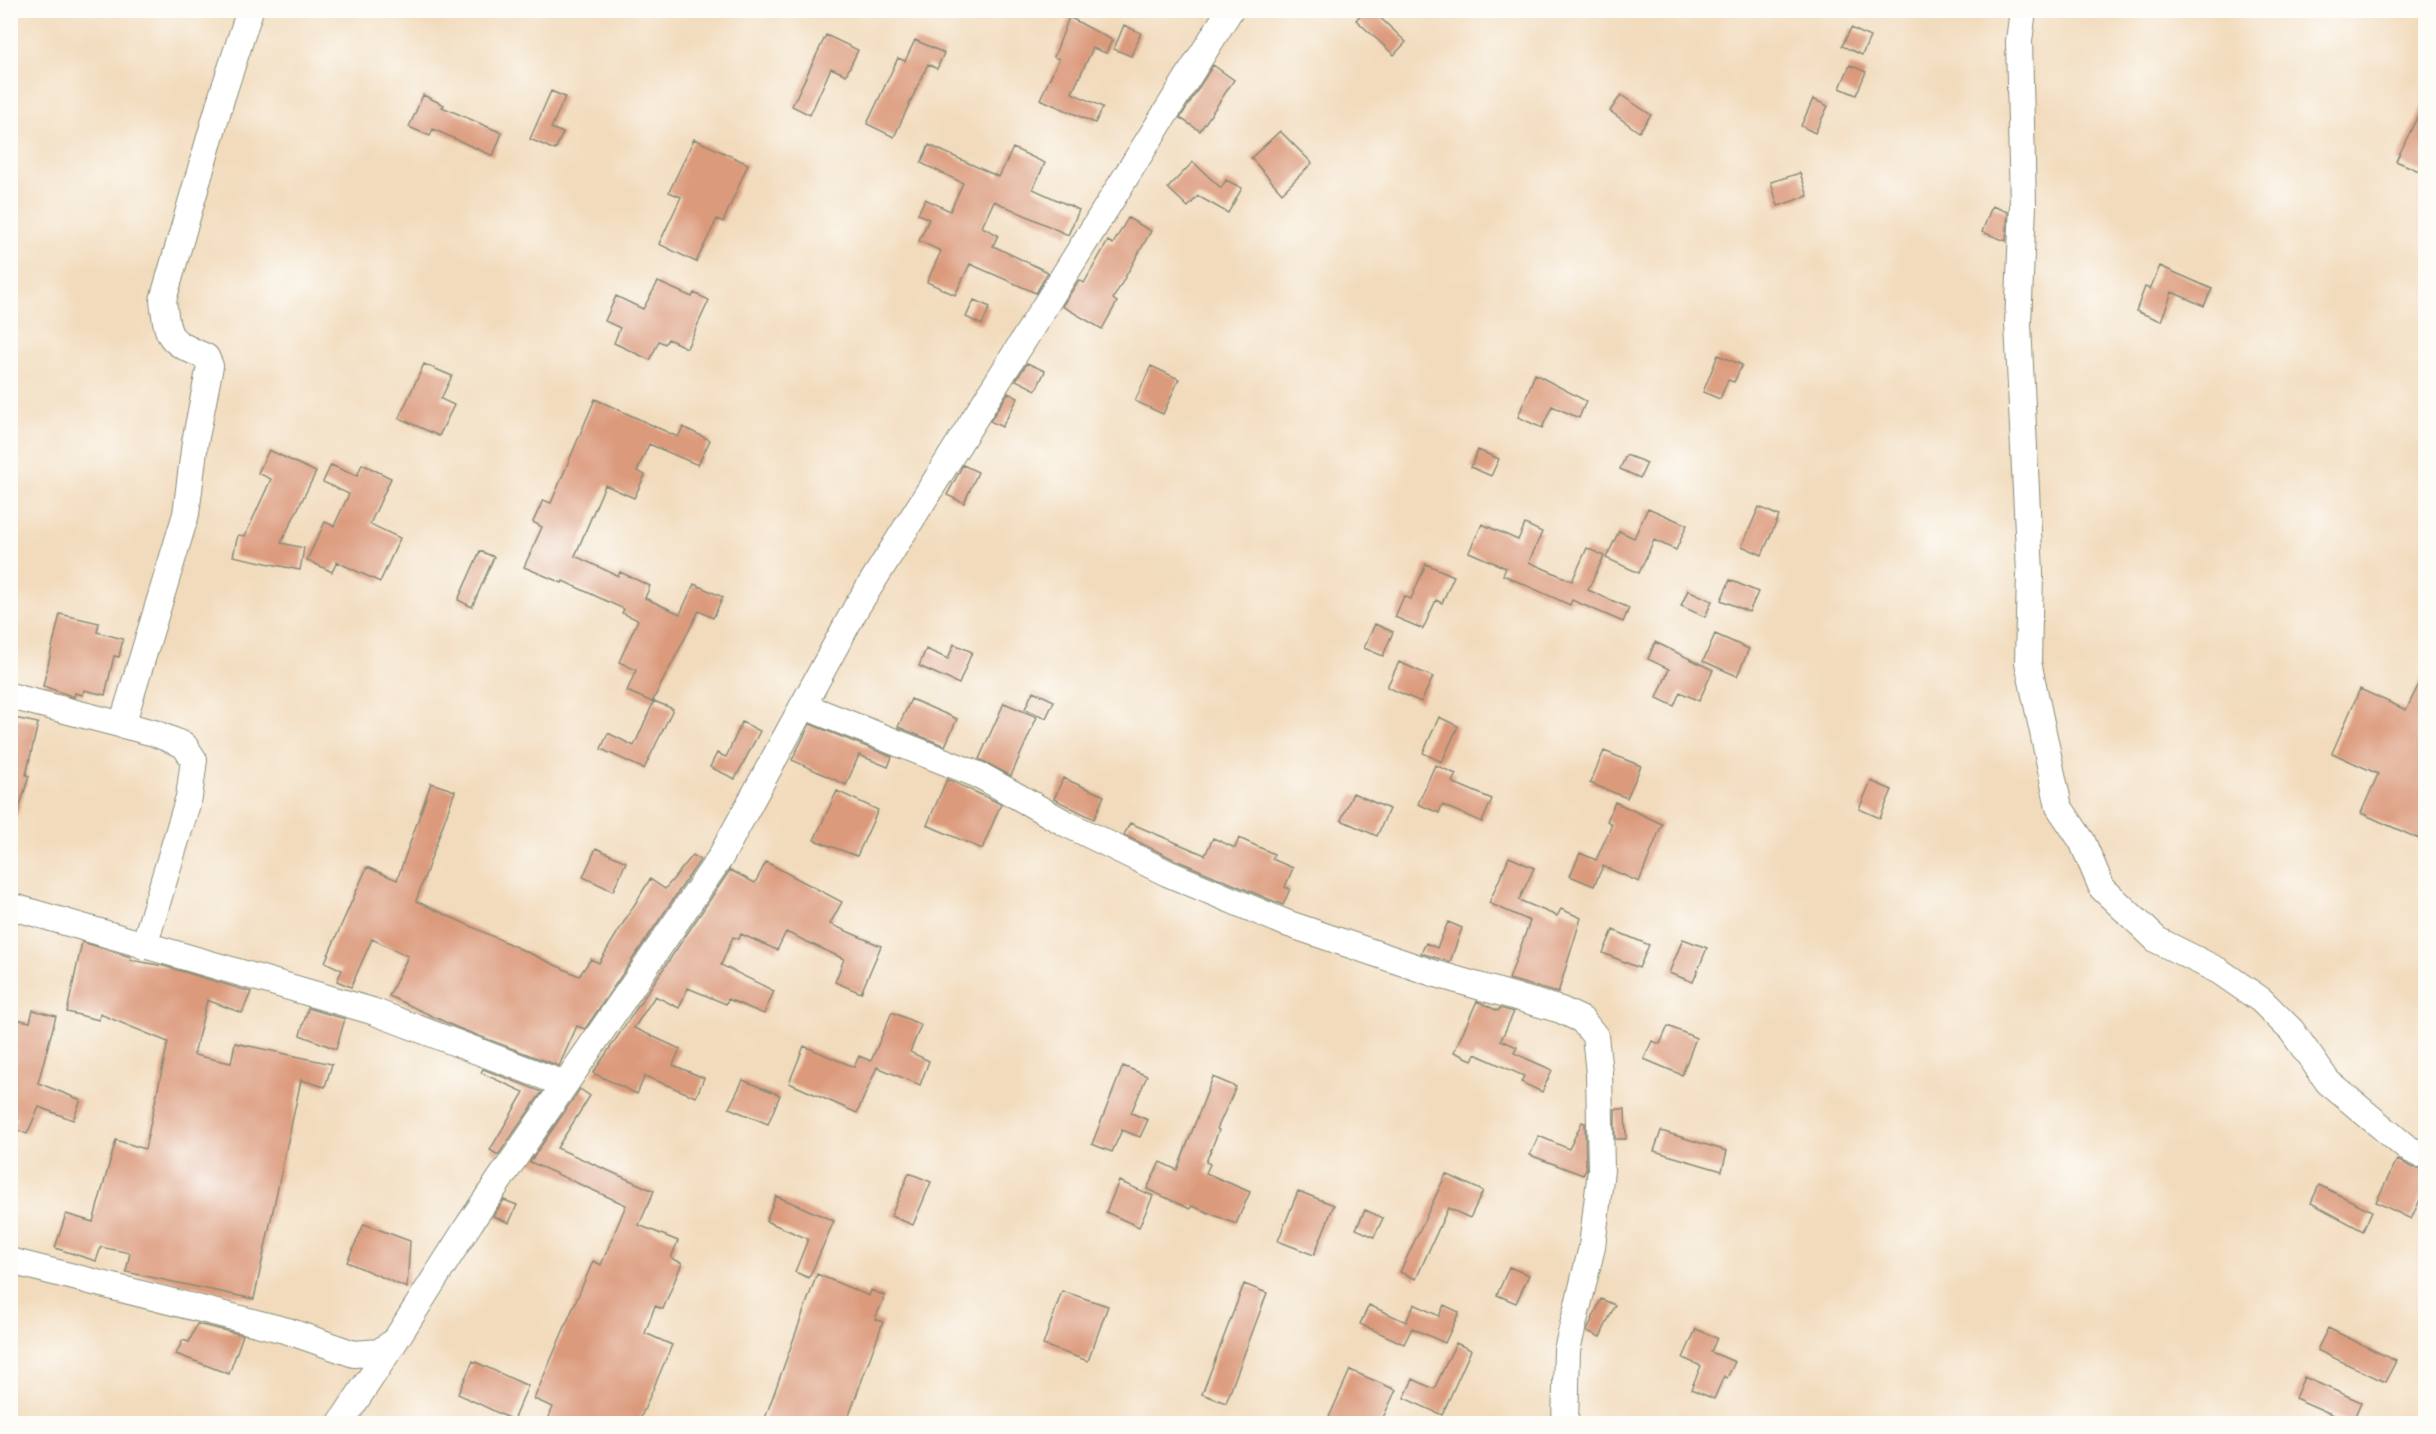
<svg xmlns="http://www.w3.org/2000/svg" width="2436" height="1434" font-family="Mynerve,sans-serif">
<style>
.building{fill:#dc9a7b}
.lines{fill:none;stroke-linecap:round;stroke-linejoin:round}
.minor-casing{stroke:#888c78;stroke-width:28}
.minor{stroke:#fff;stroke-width:26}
</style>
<rect width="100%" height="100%" fill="#fdfcf7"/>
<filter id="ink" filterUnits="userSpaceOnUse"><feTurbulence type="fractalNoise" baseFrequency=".0167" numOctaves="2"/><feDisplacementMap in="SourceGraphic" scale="12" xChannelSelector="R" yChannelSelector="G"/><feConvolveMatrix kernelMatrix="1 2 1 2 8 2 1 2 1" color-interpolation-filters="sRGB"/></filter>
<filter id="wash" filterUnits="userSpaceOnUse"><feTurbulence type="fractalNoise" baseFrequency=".008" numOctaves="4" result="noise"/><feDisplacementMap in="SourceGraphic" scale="24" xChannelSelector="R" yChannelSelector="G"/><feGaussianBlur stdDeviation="1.35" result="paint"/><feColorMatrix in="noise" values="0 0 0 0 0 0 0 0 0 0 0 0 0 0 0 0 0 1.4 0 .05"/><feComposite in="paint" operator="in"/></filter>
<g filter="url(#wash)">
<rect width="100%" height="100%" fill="#f2dbbd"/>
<g id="blocks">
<path class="building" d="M1365,10h7l34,32 -12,13 -38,-35z
M1069,17l43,23 -6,13 -13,-5 -21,45 31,14 -8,16 -55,-24 19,-40 -5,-2z
M1124,25l17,8 -10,23 -17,-7z
M1851,28l19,9 -8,18 -20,-9z
M826,35l32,15 -12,25 -15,-7 -21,47 -18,-9z
M915,40l29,13 -7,16 -9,-5 -34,73 -27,-13 31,-66 7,3z
M1213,65l21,15 -34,51 -20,-13z
M1850,65l16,7 -10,23 -16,-7z
M551,91l14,6 -14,31 12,5 -8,17 -25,-11z
M423,95l21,10 -2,2 60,26 -9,23 -60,-27 -3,7 -21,-9z
M1621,95l30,20 -12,17 -29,-21z
M1813,99l15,7 -13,27 -14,-7z
M2426,99v75l-30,-13z
M1280,131l32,32 -30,30 -31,-35z
M694,139l54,25 -25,58 -6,-3 -21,43 -37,-18 22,-47 -12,-5z
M929,145l70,32 14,-29 32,15 -12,26 46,21 -11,25 -74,-34 -12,26 16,8 -5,11 55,26 -12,21 -66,-29 -15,31 -28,-13 14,-31 -22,-10 10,-22 -11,-5 7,-15 25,12 13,-28 -42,-20z
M1193,162l28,26 5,-8 16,8 -14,25 -30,-17 -10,11 -20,-19z
M1800,173l8,23 -30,10 -7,-24z
M1992,206l16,6 -2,29 -24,-9z
M1128,218l23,13 -38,68 4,3 -15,27 -40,-23 17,-26 5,3 24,-42 5,3z
M2160,266l52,23 -8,17 -32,-14 -11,29 -25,-10 9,-24 5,2z
M658,282l34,15 2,-4 15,7 -22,48 -19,-9 -3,5 -6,-3 -9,19 -36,-17 6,-15 -15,-7 11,-25 27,13z
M974,300l16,7 -8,18 -16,-8z
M1718,355l24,10 -8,17 -6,-2 -8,19 -17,-7z
M1027,363l18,8 -9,19 -20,-10z
M424,364l28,12 -11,23 13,6 -15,31 -40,-18z
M1151,366l28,13 -16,35 -28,-13z
M1535,374l51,27 -7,17 -27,-12 -10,22 -24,-11z
M1008,393l10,5 -16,29 -12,-6z
M595,399l83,38 5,-10 27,13 -12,25 -49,-21 -12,27 8,4 -11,23 -29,-13 -30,71 43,20 2,-4 30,14 -5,12 35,16 14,-30 29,13 -10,21 -14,-7 -47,91 -25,-11 9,-21 -17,-8 19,-42 -16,-7 2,-4 -61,-28 -1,2 -38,-16 18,-40 -9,-5 10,-22 8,3z
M269,450l47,22 -35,71 23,5 -4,22 -67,-14 5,-21 7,1 26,-57 -13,-6z
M1478,450l21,9 -8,17 -20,-9z
M1626,455l21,8 -7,15 -20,-9z
M362,464l29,14 -21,46 30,14 -20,44 -43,-20 -5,10 -25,-12 18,-38 9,4 15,-32 -26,-12 8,-17 26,11z
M963,465l15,7 -14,31 -17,-8z
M1759,507l20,9 -17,39 -20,-9z
M1648,508l39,17 -11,25 -22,-10 -15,33 -33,-15 13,-27 15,7z
M1482,524l36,16 7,-16 17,8 -13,30 43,19 15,-33 17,8 -16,34 41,18 -6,14 -51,-22 -2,5 -67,-30 3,-7 -37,-16z
M480,551l14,6 -22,50 -14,-7z
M1426,564l28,12 -12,27 -6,-3 -13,29 -28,-12 9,-21 7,3z
M1730,580l28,12 -9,20 -28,-12z
M1688,590l24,11 -7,16 -24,-11z
M60,614l39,9 -2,9 26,7 -4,18 -5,-1 -9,39 -21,-5 -1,5 -8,-2 -1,4 -31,-11z
M1375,624l18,8 -10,24 -19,-8z
M1715,634l34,15 -12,27 -34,-15z
M1655,642l58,28 -14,31 -19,-9 -6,14 -17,-8 12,-29 -21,-10z
M954,644l18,8 -13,32 -40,-18 7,-17 22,10z
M1399,662l34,15 -12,25 -34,-15z
M2426,670v172l-65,-29 17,-39 -46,-21 28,-64 46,21z
M1033,691l21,10 -8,17 -21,-9z
M911,699l46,20 -12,27 -47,-19z
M654,701l19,8 -29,60 -43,-20 7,-16 26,13z
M1004,703l33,14 -26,59 -32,-17z
M10,717l28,6 -12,52 3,1 -12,40 -7,-1z
M1439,717l19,9 -16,36 -19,-9z
M742,722l18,9 -25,48 -25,-12 7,-14 9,4z
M810,724l82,33 -4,10 -29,-12 -13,30 -54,-25z
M1604,751l37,15 -14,32 -37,-15z
M1435,765l21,9 -4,8 40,17 -10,23 -40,-17 -3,8 -21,-9z
M1063,778l41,18 -10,23 -40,-20z
M947,779l54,25 -19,45 -55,-24z
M1871,781l21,9 -12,28 -21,-9z
M431,783l24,8 -39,110 163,75 12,-17 8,4 51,-84 15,10 28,-34 7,5 -115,169 -8,-3 -18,40 -101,-38 -69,-32 19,-40 -36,-17 -21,48 -14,-6 5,-11 -17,-8 42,-95 30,13z
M837,791l41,19 -21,46 -43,-16z
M1353,793l36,16 -12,27 -36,-16z
M1615,802l47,22 -23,58 -36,-16 -9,20 -24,-10 10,-23 16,7 16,-36 -5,-3z
M1130,823l75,32 8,-17 22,10 4,-10 35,16 -2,5 21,9 -8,19 5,2 -7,16 -110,-46 -49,-24z
M596,848l30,14 -13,29 -30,-14z
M1509,857l25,11 -15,32 38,16 4,-7 20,9 -23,75 -49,-14 21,-58 -41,-18z
M766,862l76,40 -12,22 51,22 -20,47 -26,-11 9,-23 -58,-27 -9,18 -36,-16 -2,5 -6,-2 -12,28 53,26 -10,23 -36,-15 -2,5 -38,-16 -9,20 -24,-12 -21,32 46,21 -7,16 31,13 -8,19 -51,-21 -8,18 -44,-21 137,-203 25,13z
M1448,922l14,6 -12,34 -29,-9 5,-10 11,5z
M1613,930l36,15 -10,23 -36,-15z
M1683,939l24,9 -14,34 -24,-9z
M82,942l49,15 -1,3 34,6 87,26 -9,21 -35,-13 -13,55 37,8 4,-20 97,21 -7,23 -24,-7 -47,219 -128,-27 4,-19 -29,-6 -5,14 -41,-13 11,-34 27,8 23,-82 29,9 23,-107 -68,-28 -1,6 -32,-8z
M1477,1001l21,10 2,-3 14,4 -13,28 16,7 -3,6 38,17 -10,22 -21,-10 3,-6 -49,-22 -3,6 -18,-8z
M308,1008l37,11 -9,30 -36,-14z
M33,1010l23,6 -18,67 43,17 -8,20 -34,-13 -12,27 -14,-6 4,-10 -7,-3v-97l20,4z
M892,1012l29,13 -11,27 19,9 -9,24 -43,-18 -20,46 -68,-30 15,-37 50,21 5,-11 12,5z
M1668,1026l28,12 -14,37 -38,-16 8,-18 8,3z
M1123,1066l24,10 -16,37 17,7 -8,17 -18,-7 -10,22 -20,-8z
M483,1069l59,23 -44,63 -8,-5 34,-58 -43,-19z
M1213,1077l23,10 -19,42 2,1 -13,32 4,2 -4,9 44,19 -14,32 -44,-18 -2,3 -43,-20 13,-27 17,8z
M743,1080l37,15 -12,29 -39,-16z
M580,1089l10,7 -33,52 97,43 -15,34 39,16 -7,17 11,5 -19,46 -8,-3 -10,27 27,12 -34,79h-45l-12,-5 -2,5h-33l7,-17 -19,-8 59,-138 8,4 25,-60 -96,-43z
M1615,1109h10l1,30h-11z
M1582,1122l3,1 1,46 -3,6 -53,-20 9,-19 30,13z
M1661,1131l66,20 -5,20 -68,-20z
M2397,1160l17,8h12v19l-15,32 -35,-17z
M909,1173l22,9 -18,43 -22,-9z
M1446,1174l37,17 -13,27 -22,-10 -32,71 -16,-7z
M1119,1181l34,15 -14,31 -33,-15z
M2319,1185l53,26 -9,20 -52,-28z
M1298,1191l36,14 -20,50 -36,-14z
M776,1196l58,25 -25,57 -14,-6 13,-33 -42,-18z
M504,1200l13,5 -8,18 -16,-7z
M1365,1210l18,8 -9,19 -18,-8z
M364,1224l46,17 -3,47 -60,-26z
M1509,1267l20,8 -13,28 -19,-8z
M817,1274l52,22 2,-6 14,6 -10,23 8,3 -37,102h-83z
M1244,1284l23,9 -41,110 -24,-9z
M1062,1291l46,15 -20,55 -45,-16z
M1601,1299l14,6 -15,32 -13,-6z
M1414,1304l25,12 5,-11 15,7 -14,31 -33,-15 -8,16 -44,-20 9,-19 37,17z
M197,1324l46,11 -14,39 -53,-20 7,-14 6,2z
M2328,1328l68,33 -11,21 -68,-32z
M1696,1329l21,9 -6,14 24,10 -8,16 -3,-2 -10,23 -23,-10 10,-23 -18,-8z
M1456,1343l15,7 -29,65 -38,-17 9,-19 21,10z
M473,1361l55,25 -15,34 -55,-26z
M1350,1370l46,20 -16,34h-54z
M2304,1377l57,25 -9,21 -57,-25z"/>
</g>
</g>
<g filter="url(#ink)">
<use href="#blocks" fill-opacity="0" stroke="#888c78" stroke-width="1.5"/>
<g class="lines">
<defs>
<path id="minor" d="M2023,10l-4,31 4,164 -5,119 12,249 -2,89 31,145 23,34 20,47 55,52 62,31 42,29 31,31 36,51 79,66 13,6 6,-1
M10,696l144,37 30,12 10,15 -5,37 -45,149
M804,706l177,70 84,47 102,50 119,50 147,50 128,37 21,10 13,16 4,37 2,97 -9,77 -25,103 -2,74
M122,725l64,-211 9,-72 15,-76 -4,-9c-38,-17 -38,-16 -43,-57l59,-204 28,-86
M10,906l362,105 192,73
M10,1261l278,70 66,23 25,-2 16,-11 75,-118 250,-365 136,-250 374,-598
M340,1424l55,-83"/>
</defs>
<use href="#minor" class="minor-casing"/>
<use href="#minor" class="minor"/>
</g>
</g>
<rect width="2436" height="1434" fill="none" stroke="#fdfcf7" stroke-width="36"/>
</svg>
